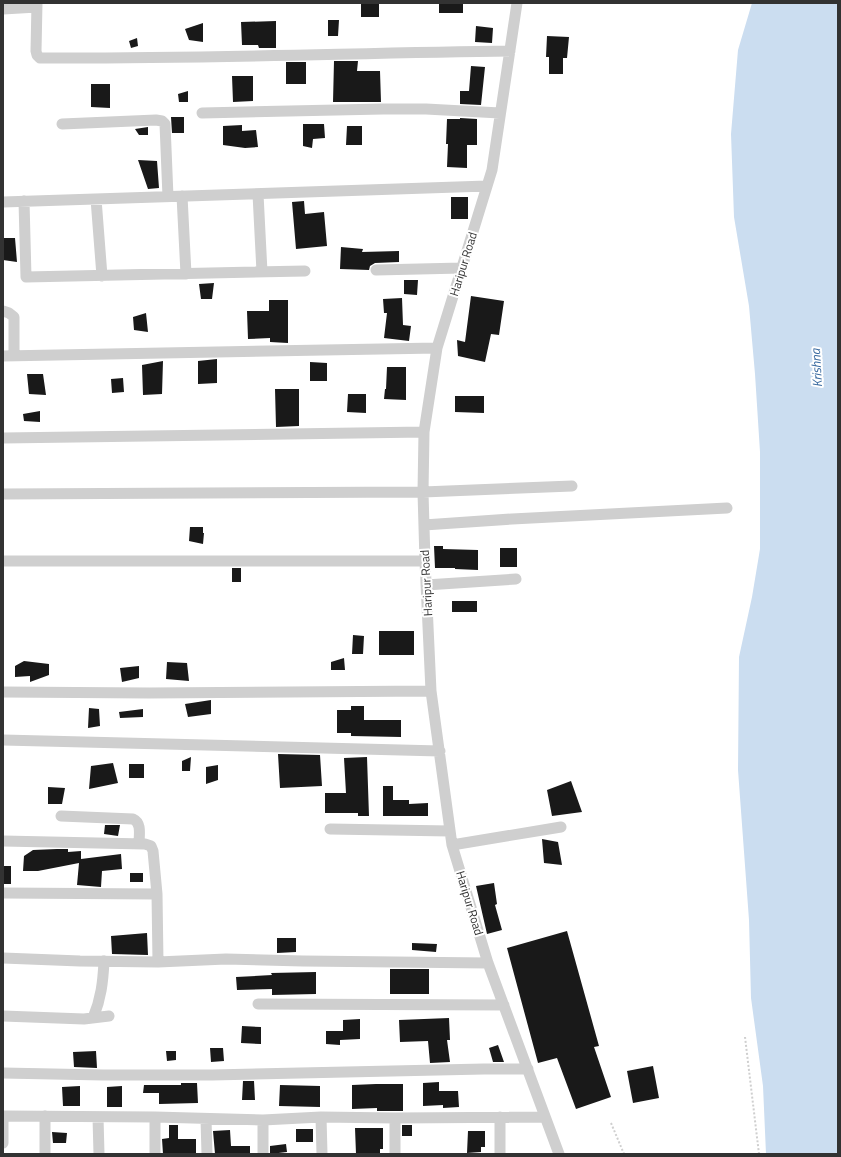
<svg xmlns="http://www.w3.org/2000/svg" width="841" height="1157" font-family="'Titillium Web',sans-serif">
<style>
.water{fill:#cbddf0}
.building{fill:#191919}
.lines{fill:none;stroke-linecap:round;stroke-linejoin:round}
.path{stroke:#cfcfcf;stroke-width:2;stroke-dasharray:2 2;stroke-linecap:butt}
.minor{stroke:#cfcfcf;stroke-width:11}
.labels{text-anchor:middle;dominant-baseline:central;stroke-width:4;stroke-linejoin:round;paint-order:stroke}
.street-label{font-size:12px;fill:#323232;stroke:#fff}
.water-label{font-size:13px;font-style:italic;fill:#37689e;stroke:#fff}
</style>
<rect width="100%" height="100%" fill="#fff"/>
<path class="water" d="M752,3h86v1151h-72l-3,-68 -12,-88 -2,-78 -11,-150 1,-113 13,-60 8,-48v-97l-5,-78 -6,-68 -15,-89 -3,-83 7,-84z"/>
<path class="building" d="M361,3h18v14h-18z
M439,3h24v10h-24z
M328,20h11l-1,16h-10z
M276,21v27h-17l-1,-3h-16l-1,-23z
M203,23v19l-14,-2 -4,-11z
M476,26l17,2 -1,15 -17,-1z
M547,36l22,1 -2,21h-4v16h-14v-17h-3z
M137,38l1,8 -7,2 -2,-7z
M334,61h24l-1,10h23l1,31h-48z
M286,62h20v22h-20z
M471,66l14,1 -4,38 -21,-1v-13h9z
M232,76h21v25l-20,1z
M91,84h19v24l-19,-1z
M188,91v11h-9l-1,-8z
M171,117h13v16h-12z
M460,118l17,1v26h-10v23l-20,-1 1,-23h-2l1,-25h13z
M303,124h21l1,14 -12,1 -1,9 -9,-2z
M242,125v6l14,-1 2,17 -13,1 -22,-3v-19z
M347,126h15v19h-16z
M148,127v8h-9l-4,-6z
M138,160l19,1 2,27 -11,1z
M451,197h17v22h-17z
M304,201l1,13 19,-2 3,34 -31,3 -4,-47z
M3,238h12l2,24 -14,-2z
M341,247l22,2 -1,3 37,-1v11l-24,1 -5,3 -1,4 -29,-1z
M404,280h14l-1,15 -13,-1z
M214,283l-2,16h-11l-2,-15z
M471,296l33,5 -5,34 -8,-1 -6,28 -27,-6 -1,-16 8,2z
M402,298l1,27 8,1 -2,15 -25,-3 3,-25h-3l-1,-14z
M269,300h19v43l-18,-1v-4l-22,1 -1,-28h22z
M146,313l2,19 -14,-2 -1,-13z
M217,359v24l-19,1v-23z
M163,361l-1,33 -19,1 -1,-30z
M310,362l17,1v18h-17z
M387,367h19v33l-22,-1 1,-10h1z
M27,374h16l3,21 -17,-1z
M123,378l1,14 -12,1 -1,-14z
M275,389h24v37l-23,1z
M348,394h18v19l-19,-1z
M455,396h29v17l-29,-1z
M40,411v11l-16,-1 -1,-7z
M190,527h13v6h1l-1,11 -14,-3z
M434,546h9v3l35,1v20l-23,-1v-1h-20z
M500,548h17v19h-17z
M232,568h9v14h-9z
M452,601h25v11h-25z
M379,631h35v24h-35z
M353,635l11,1 -1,18h-11z
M344,658l1,12h-14v-8z
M24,661l25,3v11l-19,7v-6l-15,1v-11z
M167,662l20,1 2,18 -23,-2z
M139,666v12l-17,4 -2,-14z
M211,700v14l-23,3 -3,-13z
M351,706h13v14h37v17l-50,-1v-3h-14v-23h14z
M89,708l10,1 1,17 -12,2z
M143,709v8l-23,1 -1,-6z
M278,754l42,1 2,31 -42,2z
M191,757l-1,14h-8v-10z
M367,757l2,59h-11v-3h-33v-20h21l-2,-35z
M113,763l5,20 -29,6 2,-23z
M129,764h15v14h-15z
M218,765v15l-12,4v-17z
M571,781l11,31 -30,4 -5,-26z
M383,786h10v14h16v4l19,-1v13h-45z
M48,787l17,1 -3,16h-14z
M105,825h15l-2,11 -14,-2z
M542,839l16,3 4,23 -18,-2z
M57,849h11v3l13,-1v8l40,-5 1,15 -20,2 -1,16 -24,-2 2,-22 -41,8h-15l1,-15 9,-6z
M3,866h8v18h-8z
M130,873h13v9h-13z
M494,883l3,21 -2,1 7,25 -15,4 -11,-48z
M567,931l32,115 -5,1 17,50 -35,12 -19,-51 -19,5 -31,-115z
M147,933l1,22 -36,-1 -1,-18z
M277,938h19v14l-19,1z
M412,943l25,1 -1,8 -24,-2z
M390,969h39v25h-39z
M316,972v22l-44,1v-6l-35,1 -1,-13 36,-2 -1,-2z
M449,1018l1,22h-3l3,22 -20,1 -2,-22 -28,1 -1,-22z
M360,1019v20l-20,1v5l-14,-1v-13h17v-11z
M242,1026l19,1v17l-20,-1z
M498,1045l6,17h-11l-4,-14z
M210,1048h13l1,13 -13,1z
M96,1051l1,17 -23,-1 -1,-15z
M166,1051h10v9l-9,1z
M653,1066l6,32 -26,5 -6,-32z
M243,1081h11l1,19h-13z
M439,1082v9h19l1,16 -16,1v-3l-20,1v-23z
M181,1083h16l1,20 -39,1v-11h-16l1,-8h37z
M376,1084h27v27h-26v-3l-25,1v-24z
M280,1085l40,1v21l-41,-1z
M80,1086v20h-17l-1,-19z
M122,1086v21h-15v-20z
M169,1125h9v14h18v15h-33l-1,-15 7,-1z
M402,1125h10v11h-10z
M355,1128h28v21h-3v5h-24z
M296,1129h17v13h-17z
M230,1130l1,16h19v8h-15v-1l-20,1 -2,-23z
M468,1131h17v16h-4v5l-14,1z
M52,1132l15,1 -1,10h-13z
M286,1144l1,8 -17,2v-8z"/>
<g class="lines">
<path class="path" d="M745,1037l14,117
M611,1123l13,31"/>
<path class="minor" d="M37,3l-1,48 1,4 3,3c156,1 313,-5 470,-7
M517,3l-25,167 -55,178 -13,84 -1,60 2,69 6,130 21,154 36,118 71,191
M3,9l34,-2
M202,113l181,-4h43l74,4
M62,124l94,-4 6,1 3,3 3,73
M258,194l4,78
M182,196l4,78
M96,199l6,77
M24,201l2,76 279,-6
M3,202l484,-16
M376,270l86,-2
M3,311l6,2 5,4v39
M3,356l434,-8
M3,438l421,-6
M3,494l420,-2 149,-6
M424,525l88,-6 215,-11
M3,561h422
M426,585l90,-6
M3,692l146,1 282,-2
M3,740l437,11
M61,816l72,3c9,4 6,16 6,25
M330,829l120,2
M3,841l142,3 6,2 2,5 4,43 1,68
M452,845l109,-18
M3,893l154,1
M3,958l77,3 78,1 68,-3 77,2 185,2
M258,1004l246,1
M3,1016l81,3 25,-3
M93,1018c8,-19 10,-36 11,-57
M3,1073l100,2h109l272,-6h44
M3,1116l152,1 108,3 58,-3 74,1 150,-1
M98,1117l1,37
M155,1117v37
M321,1117l1,37
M500,1117v37
M395,1118v36
M206,1119l1,35
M3,1143v-27
M45,1154v-38
M263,1154v-34"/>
</g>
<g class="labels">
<g class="street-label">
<text transform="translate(463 264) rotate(-73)">Haripur Road</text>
<text transform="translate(426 583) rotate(-93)">Haripur Road</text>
<text transform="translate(470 903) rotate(73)">Haripur Road</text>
</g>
<g class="water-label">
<text transform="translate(816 368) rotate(-93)">Krishna</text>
</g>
</g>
<rect width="841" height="1157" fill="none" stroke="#323232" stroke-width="8"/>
</svg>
